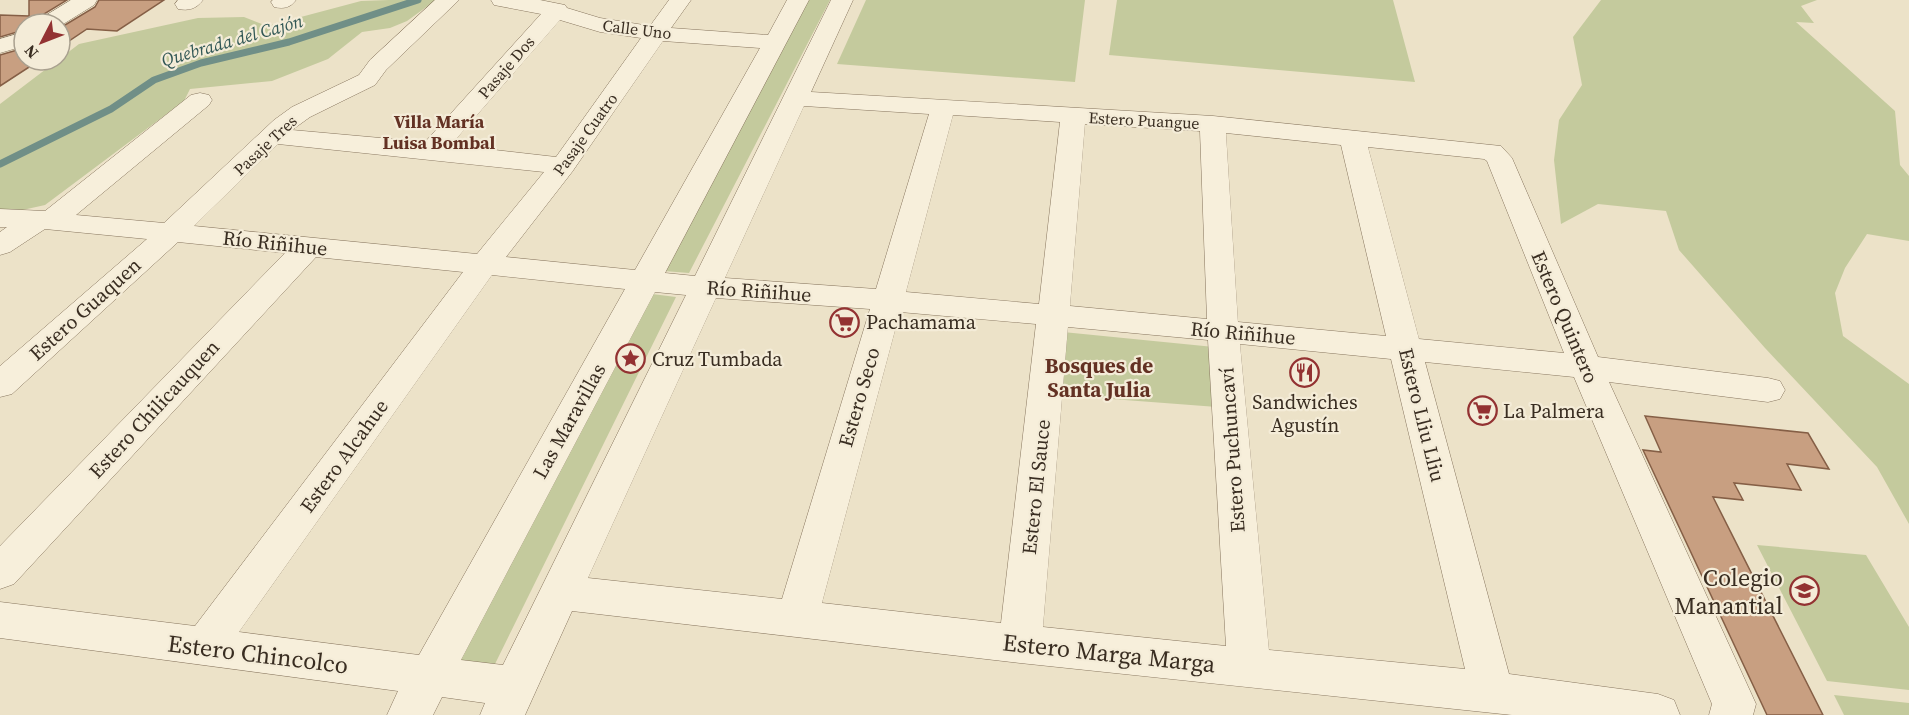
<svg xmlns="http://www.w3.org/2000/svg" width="1909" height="715" font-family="'Source Serif 4',serif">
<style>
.green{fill:#c4ca9d}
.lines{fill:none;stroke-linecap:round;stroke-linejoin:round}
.stream{stroke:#708f87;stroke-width:7}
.building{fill:#c89f81;stroke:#855f46;stroke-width:1.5}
.minor-casing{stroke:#87755e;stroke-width:1}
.minor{fill:#f7efdb;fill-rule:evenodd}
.labels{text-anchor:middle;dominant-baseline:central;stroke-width:4.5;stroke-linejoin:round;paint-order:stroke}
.far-street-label{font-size:16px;fill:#392d21;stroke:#f4ecd8}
.far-water-label{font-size:18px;font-style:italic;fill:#315755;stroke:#f4ecd8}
.far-neighbourhood-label{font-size:18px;font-weight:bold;fill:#633123;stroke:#f4ecd8}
.street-label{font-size:20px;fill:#392d21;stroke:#f4ecd8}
.poi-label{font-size:20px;fill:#392d21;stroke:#f4ecd8;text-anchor:start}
.neighbourhood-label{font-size:21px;font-weight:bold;fill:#633123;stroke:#f4ecd8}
.near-poi-label{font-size:24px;fill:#392d21;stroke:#f4ecd8;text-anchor:end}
.near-street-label{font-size:24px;fill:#392d21;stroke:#f4ecd8}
</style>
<rect width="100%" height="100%" fill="#ece2c8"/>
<path class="green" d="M389,0h47l-29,21 -17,7 -28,4 -34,27 -56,22 -82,8 -6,12 -139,104 -45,10v-111l79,-60 119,-26 46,-1 23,9 94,-25z
M807,0h23l-141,273 -25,-2z
M866,0h219l-10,82 -238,-18z
M1117,0h276l22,82 -306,-27z
M1601,0h216l-16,6 13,17 -18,-1 99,89 5,54 9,11v65l-42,-7 -22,34 -10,25 8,43 66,48v140l-32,-57 -112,-119 -86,-98 -13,-39 -68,-7 -37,20 -7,-64 5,-40 23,-35 -9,-48z
M652,294l24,3 -182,369 -37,-3z
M1063,332l151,15 3,60 -158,-12z
M1757,545l109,10 43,72v63l-82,-9z
M1834,695l75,8v12h-65z"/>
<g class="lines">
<path class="stream" d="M0,164l111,-55 43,-29 47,-17 88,-21 129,-42"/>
</g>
<path class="building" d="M29,0h38l-28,17 -4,7h-11v6l-24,7v-22l29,1z
M99,0h65l-47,31 -30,-2 -27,18v-19l35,-21z
M24,48v12h16l-40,26v-31z
M1645,416l163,17 21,36 -42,-5 14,26 -67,-7 9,17 -30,-3 110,218h-56l-124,-265 18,2z"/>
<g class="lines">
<defs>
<path id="minor" d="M71,0h26l-3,5 -34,21v-2h-23l3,-5z
M178,0h25c-7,9 -14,11 -25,9l-3,-5z
M273,0h23c-6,8 -12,9 -22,7l-3,-5z
M435,0h24l-73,70 -11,15 -65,32 -18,13 133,12 116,-128 -47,-9 -3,-5h49l25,5 2,3 33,10 50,8 19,-26h22l-20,28 97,7 19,-35h22l-144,273 30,3 136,-276h22l-42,92 402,24 288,30 11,12 86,199 170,21 12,3 5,9 -5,9 -12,3 -159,-20 147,322 -3,11h-44l3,-11 -138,-327 -149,-15 84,312 149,20 16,6 6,15h-168l-492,-52 -448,-52 -47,104h-45l5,-12 -43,-6 -9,18h-46l11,-24 -398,-53v-36l195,24 268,-354 -147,-15 -302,327 -14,5v-43l285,-293 -107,-11 -166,152 -12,3v-31l147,-127 -102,-10 -35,23 -10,3v-23l7,-5h-7v-18l45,2 146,-116 9,-2 9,2 3,5 -3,5 -133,110 88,8 110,-103 18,-13 67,-32 11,-15zM560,20l40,12 41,6 -85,119 -105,-12zM663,41l97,7 -125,222 -129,-13 66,-85zM804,106l125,8 -53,175 -151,-11zM953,115l107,7 -21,182 -133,-12zM1085,124l115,7 7,188 -137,-13zM1226,133l115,12 45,191 -148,-14zM278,144l266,28 -67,82 -283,-28zM1368,147l116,12 3,2 77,192 -145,-14zM492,275l133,14 -206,366 -180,-23zM655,292l31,3 -183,370 -42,-5zM716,298l154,11 -88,290 -194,-21zM900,312l136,12 -35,299 -179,-20zM1068,327l140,13 18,306 -183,-19zM1240,344l151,15 74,310 -196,-19z
M24,32v14l-24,7v-14z"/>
</defs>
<use href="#minor" class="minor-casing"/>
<use href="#minor" class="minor"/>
</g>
<defs>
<symbol id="supermarket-ring" viewBox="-11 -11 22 22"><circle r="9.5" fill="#f4ecd8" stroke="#933232" stroke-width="1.5"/><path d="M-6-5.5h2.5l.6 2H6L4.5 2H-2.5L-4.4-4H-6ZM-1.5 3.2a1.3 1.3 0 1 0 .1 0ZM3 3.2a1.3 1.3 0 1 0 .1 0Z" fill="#933232"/></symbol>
<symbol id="sight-ring" viewBox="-11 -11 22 22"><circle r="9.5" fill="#f4ecd8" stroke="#933232" stroke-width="1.5"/><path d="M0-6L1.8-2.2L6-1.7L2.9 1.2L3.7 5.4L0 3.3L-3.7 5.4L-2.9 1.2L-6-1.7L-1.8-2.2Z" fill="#933232"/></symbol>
<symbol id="restaurant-ring" viewBox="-11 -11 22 22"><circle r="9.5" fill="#f4ecd8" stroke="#933232" stroke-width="1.5"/><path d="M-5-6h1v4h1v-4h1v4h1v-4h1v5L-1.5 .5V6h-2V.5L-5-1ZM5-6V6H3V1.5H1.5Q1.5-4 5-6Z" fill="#933232"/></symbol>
<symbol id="school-ring" viewBox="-11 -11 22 22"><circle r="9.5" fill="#f4ecd8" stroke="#933232" stroke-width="1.5"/><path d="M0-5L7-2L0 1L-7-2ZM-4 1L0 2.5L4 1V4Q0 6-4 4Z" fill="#933232"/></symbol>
</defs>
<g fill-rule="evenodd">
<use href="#supermarket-ring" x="828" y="306" width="33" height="33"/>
<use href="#sight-ring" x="614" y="342" width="33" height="33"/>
<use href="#restaurant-ring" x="1288" y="356" width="33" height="33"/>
<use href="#supermarket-ring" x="1466" y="394" width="33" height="33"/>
<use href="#school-ring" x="1788" y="574" width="33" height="33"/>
</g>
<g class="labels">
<g class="far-street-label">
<text transform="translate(637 29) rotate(7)">Calle Uno</text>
<text transform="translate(506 67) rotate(-49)">Pasaje Dos</text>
<text transform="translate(1144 120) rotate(3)">Estero Puangue</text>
<text transform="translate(585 134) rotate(-54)">Pasaje Cuatro</text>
<text transform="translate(265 145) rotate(-43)">Pasaje Tres</text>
</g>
<g class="far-water-label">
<text transform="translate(232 40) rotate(-16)">Quebrada del Cajón</text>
</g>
<g class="far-neighbourhood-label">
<text x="439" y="121">Villa María<tspan x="439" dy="21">Luisa Bombal</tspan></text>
</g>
<g class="street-label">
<text transform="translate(275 243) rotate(6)">Río Riñihue</text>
<text transform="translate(759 291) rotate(4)">Río Riñihue</text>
<text transform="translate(85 309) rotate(-42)">Estero Guaquen</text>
<text transform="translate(1565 317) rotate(67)">Estero Quintero</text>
<text transform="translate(1243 333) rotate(5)">Río Riñihue</text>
<text transform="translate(859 397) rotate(-74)">Estero Seco</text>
<text transform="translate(154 409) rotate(-47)">Estero Chilicauquen</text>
<text transform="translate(1422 415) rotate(76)">Estero Lliu Lliu</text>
<text transform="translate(569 421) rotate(-61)">Las Maravillas</text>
<text transform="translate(1232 450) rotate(-94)">Estero Puchuncaví</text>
<text transform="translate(344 456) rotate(-54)">Estero Alcahue</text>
<text transform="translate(1036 487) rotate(-84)">Estero El Sauce</text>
</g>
<g class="poi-label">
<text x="866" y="322">Pachamama</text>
<text x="652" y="359">Cruz Tumbada</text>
<text x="1305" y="402" text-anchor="middle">Sandwiches<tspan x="1305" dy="23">Agustín</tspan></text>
<text x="1503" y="411">La Palmera</text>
</g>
<g class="neighbourhood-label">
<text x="1099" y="365">Bosques de<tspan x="1099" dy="24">Santa Julia</tspan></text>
</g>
<g class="near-poi-label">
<text x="1783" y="577">Colegio<tspan x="1783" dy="28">Manantial</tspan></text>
</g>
<g class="near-street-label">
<text transform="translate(1109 653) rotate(6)">Estero Marga Marga</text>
<text transform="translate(258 654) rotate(7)">Estero Chincolco</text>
</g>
</g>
<g transform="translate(42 42) rotate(228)"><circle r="28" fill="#f4ecd8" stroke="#a9a08f" stroke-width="1.5"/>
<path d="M0-4.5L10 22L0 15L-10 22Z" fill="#933232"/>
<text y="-9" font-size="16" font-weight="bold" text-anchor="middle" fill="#392d21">N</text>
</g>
</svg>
